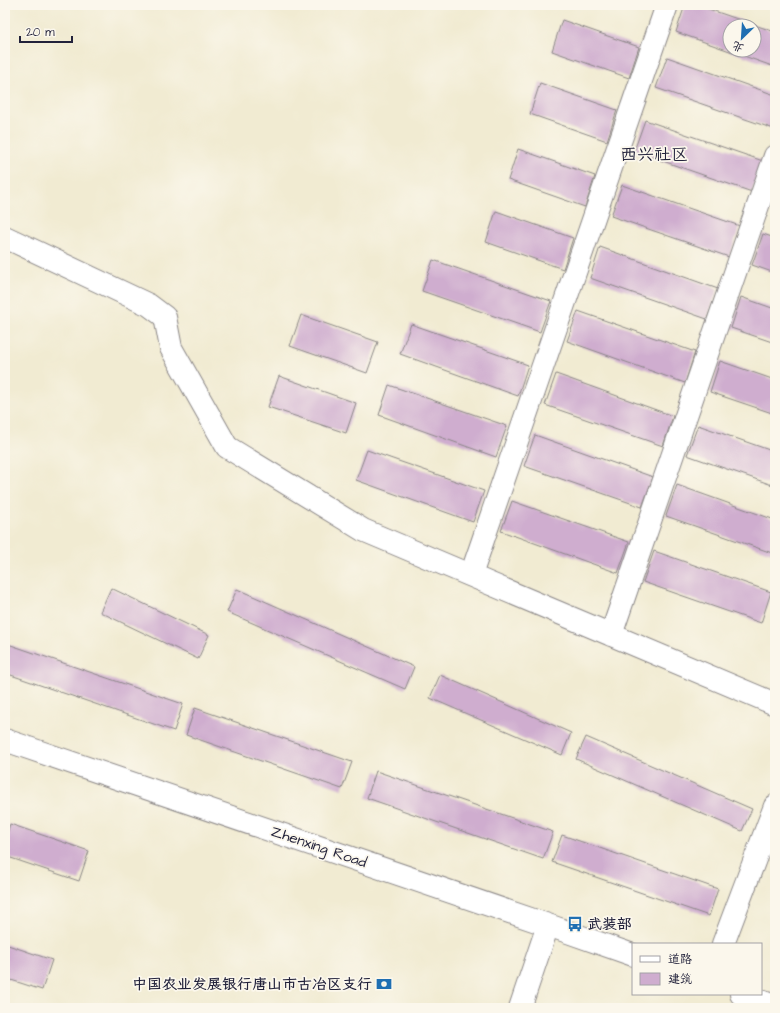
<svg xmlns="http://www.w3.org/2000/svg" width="780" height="1013" font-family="'Architects Daughter','LXGW WenKai TC',sans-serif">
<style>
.building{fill:#cfadcf;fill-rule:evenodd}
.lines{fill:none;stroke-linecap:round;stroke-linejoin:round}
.minor-casing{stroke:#8a8686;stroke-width:24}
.minor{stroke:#fff;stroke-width:22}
.labels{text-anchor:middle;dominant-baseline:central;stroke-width:3.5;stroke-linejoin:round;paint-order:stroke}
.street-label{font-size:15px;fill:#22223b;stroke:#fbf7ec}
.poi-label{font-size:15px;font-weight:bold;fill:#22223b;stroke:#fbf7ec;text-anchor:start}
.quarter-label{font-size:17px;fill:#22223b;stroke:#fbf7ec}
</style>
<rect width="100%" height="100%" fill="#fbf7ec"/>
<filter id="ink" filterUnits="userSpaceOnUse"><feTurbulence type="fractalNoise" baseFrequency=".025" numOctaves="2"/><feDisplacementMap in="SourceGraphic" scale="8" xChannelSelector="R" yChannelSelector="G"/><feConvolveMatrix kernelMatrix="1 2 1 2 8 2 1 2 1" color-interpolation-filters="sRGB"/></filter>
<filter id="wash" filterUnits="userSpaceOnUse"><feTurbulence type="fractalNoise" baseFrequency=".012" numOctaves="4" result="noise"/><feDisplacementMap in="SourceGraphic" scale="16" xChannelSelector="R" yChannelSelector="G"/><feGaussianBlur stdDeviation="0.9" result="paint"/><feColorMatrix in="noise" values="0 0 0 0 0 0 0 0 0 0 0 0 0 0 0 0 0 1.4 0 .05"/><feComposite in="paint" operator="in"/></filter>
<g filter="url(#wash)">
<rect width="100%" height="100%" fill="#f1ebd2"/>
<g id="blocks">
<path class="building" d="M685,5h12l78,27v35l-99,-35zM730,26h24v24h-24z
M562,20l77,27 -10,31 -77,-27z
M667,57l108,38 -1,34 -118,-41z
M540,83l77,27 -10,31 -77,-27z
M645,120l118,41 -11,31 -118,-41z
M518,149l77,27 -10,31 -77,-27z
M622,185l118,41 -11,31 -118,-41z
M496,211l77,27 -10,31 -77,-27z
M763,234l12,4v35l-23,-8z
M600,247l118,42 -11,30 -117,-41z
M433,260l118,41 -11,31 -118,-41z
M741,297l34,12v34l-44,-15z
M578,311l117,41 -10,31 -118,-42z
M301,315l77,27 -11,31 -77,-27z
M411,324l117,41 -10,31 -118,-42z
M720,361l55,19v34l-65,-22z
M556,374l117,42 -10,30 -118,-41z
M279,376l77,27 -10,30 -78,-26z
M389,385l118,41 -11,31 -117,-42z
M698,425l77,27v34l-88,-31z
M535,435l118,42 -11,30 -118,-41z
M367,450l117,41 -11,31 -117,-42z
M677,485l98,35v34l-109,-38z
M512,501l117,41 -11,31 -117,-42z
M654,551l117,41 -10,31 -118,-41z
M111,588l98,47 -11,24 -98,-47z
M237,589l177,78 -9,22 -178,-77z
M5,643l178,61 -9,27 -169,-58z
M440,675l131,58 -9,22 -132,-57z
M195,708l157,54 -10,27 -156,-54z
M586,737l166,72 -10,22 -166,-72z
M376,771l177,61 -10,27 -176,-61z
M10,824l79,27 -10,30 -74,-25v-16z
M562,835l156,54 -9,27 -157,-54z
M5,944l47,16 -10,30 -37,-12z"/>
</g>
</g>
<g filter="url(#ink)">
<use href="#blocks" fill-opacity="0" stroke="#8a8686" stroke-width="1"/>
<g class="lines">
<defs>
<path id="minor" d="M5,237l144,68 16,12 6,31 56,99 136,83 412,174
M471,575l196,-570
M611,635l164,-479
M5,740l543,185 85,30
M723,944l52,-138
M741,994l34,12
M520,1008l28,-83"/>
</defs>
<use href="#minor" class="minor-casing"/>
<use href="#minor" class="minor"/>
</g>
</g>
<defs>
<symbol id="bus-bare" viewBox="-9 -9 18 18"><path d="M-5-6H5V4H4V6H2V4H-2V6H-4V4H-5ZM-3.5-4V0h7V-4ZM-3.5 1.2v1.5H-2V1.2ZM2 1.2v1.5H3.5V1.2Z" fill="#1f6fb2" stroke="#fbf7ec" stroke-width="2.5" paint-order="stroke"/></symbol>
<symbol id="bank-bare" viewBox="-9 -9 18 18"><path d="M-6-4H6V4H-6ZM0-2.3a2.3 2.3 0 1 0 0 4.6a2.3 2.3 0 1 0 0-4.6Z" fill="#1f6fb2" stroke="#fbf7ec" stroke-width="2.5" paint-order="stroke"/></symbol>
</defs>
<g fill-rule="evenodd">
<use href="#bus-bare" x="564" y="913" width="22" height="22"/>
<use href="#bank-bare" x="373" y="973" width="22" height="22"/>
</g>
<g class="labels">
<g class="street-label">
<text transform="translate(319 847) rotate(19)">Zhenxing Road</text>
</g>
<g class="poi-label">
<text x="587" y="924">武装部</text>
<text x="372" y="984" text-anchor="end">中国农业发展银行唐山市古冶区支行</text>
</g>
<g class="quarter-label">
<text x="654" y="155">西兴社区</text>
</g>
</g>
<rect width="780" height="1013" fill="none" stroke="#fbf7ec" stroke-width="20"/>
<rect x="632" y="943" width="130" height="52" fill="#fbf7ec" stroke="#a4a2a5"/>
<rect x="640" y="956" width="20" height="6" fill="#ffffff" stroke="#a4a2a5"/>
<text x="668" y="963" font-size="12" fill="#22223b">道路</text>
<rect x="640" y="973" width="20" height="12" fill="#cfadcf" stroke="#a4a2a5"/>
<text x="668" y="983" font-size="12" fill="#22223b">建筑</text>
<g transform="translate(742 38) rotate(205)"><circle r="19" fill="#fbf7ec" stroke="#a4a2a5"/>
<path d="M0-3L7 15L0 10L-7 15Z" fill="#1f6fb2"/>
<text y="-6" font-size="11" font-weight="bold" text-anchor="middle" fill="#22223b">北</text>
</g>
<path d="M20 36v6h52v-6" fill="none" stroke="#22223b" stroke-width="2"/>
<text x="26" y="36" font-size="12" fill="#22223b" stroke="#fbf7ec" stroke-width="3" paint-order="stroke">20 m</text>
</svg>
